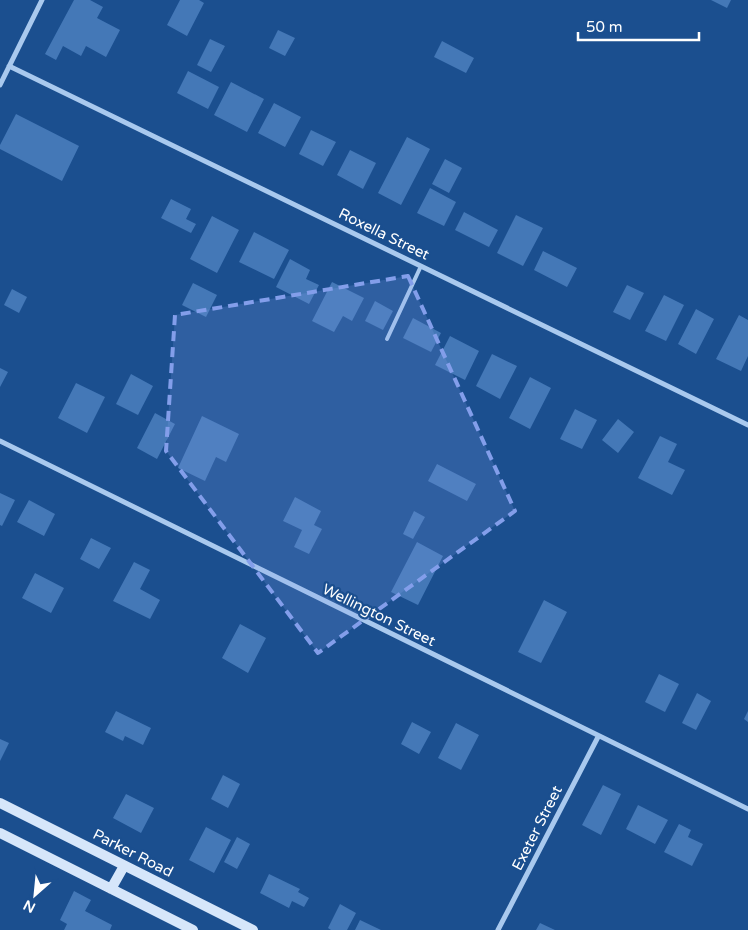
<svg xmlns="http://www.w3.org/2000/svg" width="748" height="930" font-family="'Varela Round',sans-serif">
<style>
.building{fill:#4478b7}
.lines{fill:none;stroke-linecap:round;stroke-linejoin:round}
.lane{stroke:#a9c9ee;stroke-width:4}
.street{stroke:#a9c9ee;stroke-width:5}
.secondary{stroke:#d6e6fa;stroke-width:10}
.marked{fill:#839eea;fill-opacity:0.2;stroke:#839eea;stroke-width:4;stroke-dasharray:10 6;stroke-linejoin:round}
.labels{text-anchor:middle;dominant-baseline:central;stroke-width:4.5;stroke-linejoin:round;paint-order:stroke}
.street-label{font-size:15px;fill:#fff;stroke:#1b4f8f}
</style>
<rect width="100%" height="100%" fill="#1b4f8f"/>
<path class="building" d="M74,0h16l13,7 -6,11 23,12 -14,27 -20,-11 -5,10 -18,-10 -7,14 -11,-6z
M180,0h19l5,3 -17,33 -20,-11z
M711,0h20l-4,8z
M278,30l17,8 -10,18 -16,-8z
M210,39l15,7 -14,26 -14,-7z
M442,41l32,17 -8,15 -32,-16z
M188,71l31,16 -11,22 -31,-16z
M231,82l33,17 -17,33 -33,-17z
M274,103l27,14 -16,30 -27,-14z
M16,114l63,32 -17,35 -62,-32v-4z
M311,130l25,12 -13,24 -24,-12z
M407,137l23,12 -29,56 -23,-12z
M350,150l26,13 -13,26 -26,-14z
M445,159l17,9 -13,25 -17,-9z
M430,188l26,14 -12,24 -27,-13z
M171,199l20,10 -5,10 10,5 -5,9 -30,-15z
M464,212l34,18 -9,17 -34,-17z
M516,215l27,13 -20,38 -26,-13z
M212,216l27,14 -22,43 -27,-14z
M254,232l35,18 -15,29 -35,-17z
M543,251l34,17 -10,19 -33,-17z
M290,259l20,11 -4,9 13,6 -10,19 -33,-17z
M332,282l32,16 -12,23 -9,-5 -9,16 -22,-11z
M193,283l24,12 -11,22 -24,-12z
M627,285l17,8 -14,27 -17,-8z
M12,289l15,8 -8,16 -15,-8z
M664,295l20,10 -18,36 -21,-10z
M375,301l18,10 -10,19 -18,-9z
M696,309l18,10 -18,35 -18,-10z
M739,315l9,5v36l-7,15 -25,-12z
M413,318l28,15 -10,19 -28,-14z
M450,336l29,15 -14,29 -30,-15z
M492,354l25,12 -17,33 -24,-13z
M0,368l8,4 -8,15z
M131,374l22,12 -15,29 -22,-11z
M530,377l21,11 -21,41 -21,-11z
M76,383l29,14 -18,36 -29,-15z
M575,409l22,11 -15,29 -22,-10z
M155,413l20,11 -18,35 -20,-11z
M202,416l37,18 -13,28 -10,-5 -11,24 -27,-13z
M618,419l16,13 -16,21 -16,-13z
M660,436l17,8 -9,18 17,8 -13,25 -34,-17z
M437,464l39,20 -9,17 -39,-20z
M0,493l15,7 -13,26 -2,-1z
M295,497l26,14 -7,14 8,4 -13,25 -15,-7 8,-17 -19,-9z
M29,500l26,14 -11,22 -27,-14z
M414,511l11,6 -12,22 -10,-5z
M91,538l20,10 -12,21 -19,-10z
M417,542l26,14 -25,49 -27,-13z
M134,562l16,8 -10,19 20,11 -10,19 -37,-18z
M35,573l29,15 -13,25 -29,-15z
M544,600l23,12 -26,51 -23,-11z
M240,624l26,14 -18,35 -26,-15z
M659,674l20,10 -14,28 -20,-10z
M697,693l14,8 -15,29 -14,-7z
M116,711l35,17 -8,17 -18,-9 -2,5 -18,-9z
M748,711v11l-4,-3z
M412,722l19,10 -12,22 -18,-10z
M456,723l23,12 -18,35 -23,-12z
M0,739l9,4 -9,18z
M223,775l17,9 -12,24 -17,-9z
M603,785l18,9 -20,41 -19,-10z
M126,794l28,14 -13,25 -28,-15z
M638,805l30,15 -13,24 -29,-15z
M679,824l12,6 -3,7 15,7 -11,22 -28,-14z
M206,827l25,13 -17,33 -25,-13z
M237,837l13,7 -13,25 -13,-7z
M269,874l31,15 -2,3 11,6 -5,9 -12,-6 -3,7 -29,-15z
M74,891l17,9 -6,11 27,14 -2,5h-46l3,-6 -7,-4z
M340,904l16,9 -9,17h-16l-3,-2z
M360,920l21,10h-26z
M540,923l15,7h-19z"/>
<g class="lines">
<path class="lane" d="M387,339l34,-73"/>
<path class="street" d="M9,66l739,359
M0,85l42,-85
M0,441l748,368
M498,930l100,-193"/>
<path class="secondary" d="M0,803l253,127
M0,833l193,97
M111,889l13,-23"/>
</g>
<path class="marked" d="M408,276l107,235 -197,142 -152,-202 9,-136z"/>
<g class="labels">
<g class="street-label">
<text transform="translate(384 234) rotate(26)">Roxella Street</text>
<text transform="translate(379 615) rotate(26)">Wellington Street</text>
<text transform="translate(537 828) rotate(-63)">Exeter Street</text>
<text transform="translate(133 853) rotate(27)">Parker Road</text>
</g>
</g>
<g transform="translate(35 895) rotate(207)" stroke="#1b4f8f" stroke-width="4" paint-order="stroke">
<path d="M0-4L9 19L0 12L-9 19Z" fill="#ffffff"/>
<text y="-8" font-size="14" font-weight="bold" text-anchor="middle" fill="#ffffff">N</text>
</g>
<path d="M578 32v8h121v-8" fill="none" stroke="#ffffff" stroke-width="2.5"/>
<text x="586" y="32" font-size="15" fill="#ffffff" stroke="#1b4f8f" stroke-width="4" paint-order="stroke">50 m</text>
</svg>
